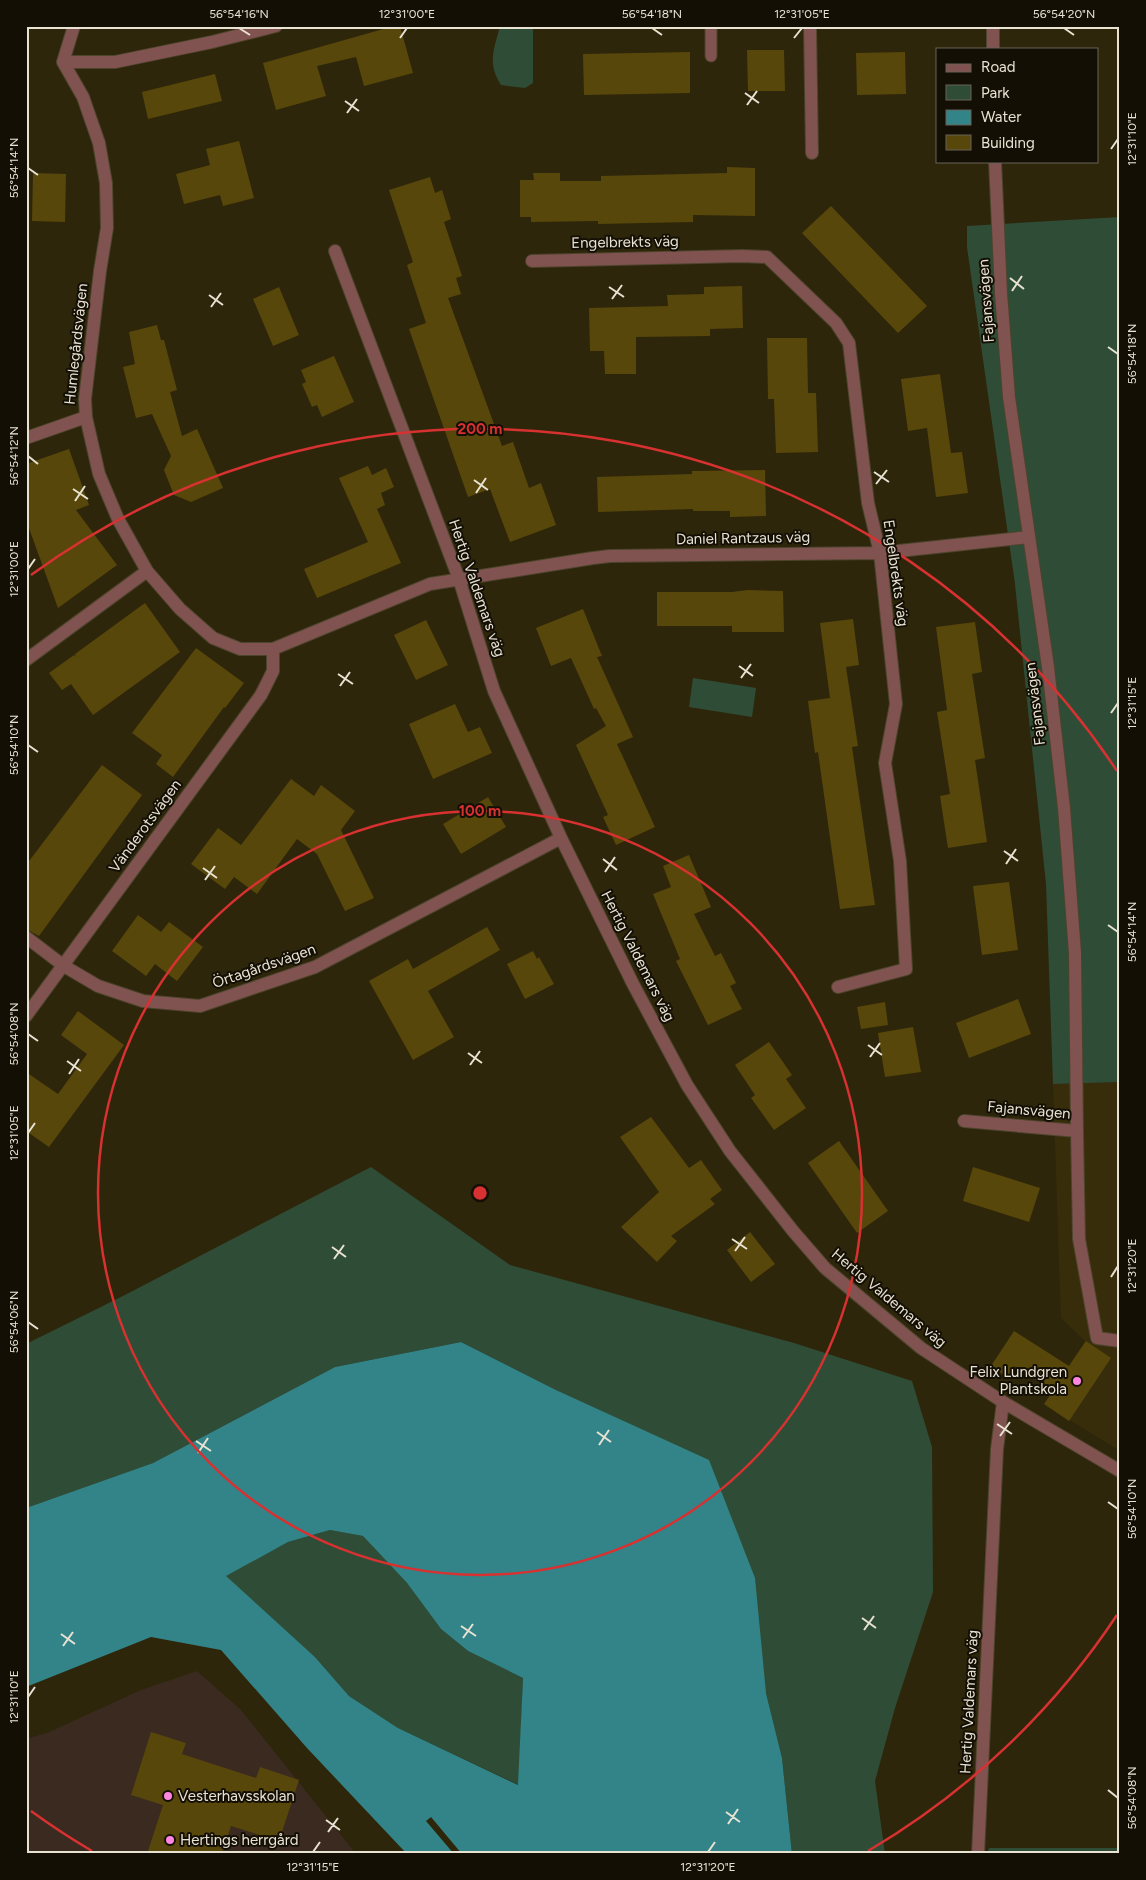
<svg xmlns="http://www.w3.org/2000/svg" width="1146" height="1880" font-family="Figtree,sans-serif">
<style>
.built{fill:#382d0a}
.education{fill:#3a2a20}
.green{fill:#2f4d36}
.water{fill:#338488;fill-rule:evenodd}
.building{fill:#58470a}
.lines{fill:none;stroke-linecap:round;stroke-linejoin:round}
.service-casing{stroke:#4c442b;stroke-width:13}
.minor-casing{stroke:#4c442b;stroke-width:14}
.service{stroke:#805250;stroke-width:11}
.minor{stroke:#805250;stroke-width:12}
.ticks{fill:none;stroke:#e8e2d3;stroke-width:2}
.ring{fill:none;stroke:#d73131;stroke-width:2.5}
.poi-dot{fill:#fe86e1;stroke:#130f05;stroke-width:2}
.labels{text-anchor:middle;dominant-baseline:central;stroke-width:4;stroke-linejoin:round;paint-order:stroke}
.street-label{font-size:15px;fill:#e8e2d3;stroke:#130f05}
.poi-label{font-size:15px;fill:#e8e2d3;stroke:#130f05;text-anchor:start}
.centre{fill:#d73131;stroke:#130f05;stroke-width:2.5}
.ring-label{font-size:15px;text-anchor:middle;font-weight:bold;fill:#d73131;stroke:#130f05;stroke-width:4;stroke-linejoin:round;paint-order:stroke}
.neatline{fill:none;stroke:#e8e2d3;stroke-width:2}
.ticks-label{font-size:12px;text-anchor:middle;fill:#e8e2d3}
</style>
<rect width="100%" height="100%" fill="#2e260b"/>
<path class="built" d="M1120,1082v369l-76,-47 41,-63 -24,-23 -8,-234z"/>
<path class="education" d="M197,1671l44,39 115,144h-330v-115l21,-6 94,-43z"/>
<path class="green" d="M500,26h33v57l-8,5 -24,-3c-14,-22 -7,-35 -1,-59z
M1120,217v865l-67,2 -7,-200 -31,-300 -48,-337v-21z
M693,678l63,10 -4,29 -63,-10z
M371,1167l139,98 284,78 118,38 20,66 1,145 -38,116 -20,73 10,73h-93l-10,-96 -16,-65 -208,-302 -97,-49 -126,25 -182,96 -127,45v-164l97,-48z
M330,1530l33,6 44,47 34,46 27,22 55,27 -4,107 -121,-57 -49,-32 -34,-39 -90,-81 63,-34z
M989,1848h131v6h-133z"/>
<path class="water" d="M461,1342l97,49 151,69 46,118 11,115 16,65 10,96h-330l-31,-37 -5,4 28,33h-47l-100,-106 -86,-98 -70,-13 -125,50v-179l127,-45 182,-96zM330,1530l33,6 44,47 34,46 27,22 55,27 -5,107 -120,-57 -49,-32 -34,-39 -89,-81 62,-34z"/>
<path class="building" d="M394,26h6l13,47 -49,13 -8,-29 -39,9 9,30 -50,14 -13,-47z
M747,50h37l1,41h-37z
M690,52v41l-106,2 -1,-41z
M905,52l1,42 -49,1 -1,-42z
M215,74l7,27 -74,18 -6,-27z
M239,141l15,57 -31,8 -3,-11 -36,9 -8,-30 34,-9 -4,-16z
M727,167l28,1v48l-62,-1v7l-95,2v-3l-67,1v-5h-11v-37h14l-1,-7h27v8h41v-5l126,-3z
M33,173l33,1 -1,48 -33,-1z
M430,177l5,16 7,-3 9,29 -7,3 18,54 -6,2 5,16 -13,4 54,148 11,-4 16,46 12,-5 15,42 -46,17 -20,-53 -22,8 -59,-168 17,-6 -19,-58 6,-3 -24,-72z
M831,206l96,100 -29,27 -96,-100z
M742,286l1,42 -33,1v7l-74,1v37h-31l-1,-23h-14l-1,-43 79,-2 -1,-11 37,-1v-7z
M279,287l20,48 -26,11 -20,-47z
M157,325l4,15h3l13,50 -7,2 12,44 15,-7 26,59 -32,14 -17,-7 -10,-25 7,-14 -19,-42 -16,4 -13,-51 12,-3 -6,-32z
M767,338h40l1,55h8l2,59 -42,1 -2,-54h-6z
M334,356l20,46 -32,15 -5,-12 -5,2 -10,-23 4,-2 -5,-12z
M940,374l11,79 11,-1 6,41 -32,4 -9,-69 -19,3 -7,-52z
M69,449l20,56 -13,5 41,55 -59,43 -32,-88v-56z
M368,466l4,9 14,-7 8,19 -13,6 4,12 -8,4 24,54 -84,35 -13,-29 64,-27 -29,-64z
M765,470l1,46 -36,1v-6h-37v-2l-95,3 -1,-35 95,-3v-3z
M748,590l35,1 1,41h-52v-6h-75v-34h75z
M145,603l35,49 -87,63 -22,-31 -9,6 -13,-17 25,-18 2,2 -1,-3z
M583,609l19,47 -5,1 36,80 -16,7 38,83 -39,18 -13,-28 5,-2 -32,-70 30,-19 -10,-18 -2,1 -23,-51 -20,8 -15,-38z
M853,619l6,46 -13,2 12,79 -6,1 23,158 -35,4 -22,-157 -3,1 -7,-52 22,-3 -10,-75z
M426,620l22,45 -32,15 -22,-45z
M975,622l7,50 -10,2 13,84 -10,2 12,82 -39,6 -8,-52 10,-2 -13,-82 10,-2 -11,-83z
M196,648l48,35 -19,25 -1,-1 -51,70 -17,-13 6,-9 -30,-22z
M455,704l13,28 12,-5 12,26 -59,26 -24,-55z
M102,765l40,30 -103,141 -13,-7v-64z
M291,779l23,17 7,-11 34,26 -14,19 33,68 -29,13 -28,-57 -20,-15 -40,55 -23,-17 -9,12 -34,-25 27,-36 23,17z
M488,797l18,30 -45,27 -18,-30z
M689,855l22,52 -17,7 21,42 6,-3 15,30 -6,3 12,23 -34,16 -32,-64 4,-2 -27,-65 18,-7 -8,-21z
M1009,882l9,68 -36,5 -9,-69z
M138,915l23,17 8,-10 34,25 -26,34 -22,-17 -9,12 -34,-25z
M487,927l13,23 -72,41 26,46 -41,23 -44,-79 39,-22 5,10z
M533,951l4,8 2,-2 15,27 -29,15 -18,-35z
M1018,999l13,35 -62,24 -13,-35z
M885,1002l3,23 -27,4 -4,-22z
M78,1011l46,34 -75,102 -23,-16v-59l32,22 29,-40 -26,-19z
M913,1027l8,45 -36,5 -7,-44z
M769,1042l23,33 -6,4 20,29 -32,22 -23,-32 4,-3 -20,-30z
M651,1117l38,51 12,-8 21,30 -12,9 5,5 -44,32 6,5 -20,21 -36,-35 38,-35 -39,-55z
M839,1141l49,70 -31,22 -49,-70z
M973,1167l67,21 -11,34 -66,-21z
M750,1232l25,32 -24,18 -24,-32z
M1014,1331l55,35 17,-25 25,17 -42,63 -25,-17 9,-13 -39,-25 -7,11 -16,-11z
M151,1732l35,11 -4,11 74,24 4,-11 39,13 -20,61 -48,-15 -9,28h-75l16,-49 -32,-10z"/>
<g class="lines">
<defs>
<path id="service" d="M711,26v30"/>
<path id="minor" d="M810,26l2,127
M993,26v23
M63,62l20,35 16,46 7,40 1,45 -7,43 -15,128 1,18 13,57 19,45 29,52 33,38 33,29 27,11h33l157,-65 163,-26 17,-2 270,-3 149,-16
M63,62h52l97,-20 64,-16
M63,62l11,-36
M335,251l124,328 35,112 67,147 72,146 54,101 43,66 63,80 32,37 96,80 82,54 117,69
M532,261l210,-5 25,1 69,66 13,20 19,160 12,50 16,151 -11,59 15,98 6,108 -68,18
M26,438l60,-21
M26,660l121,-89
M26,937l38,29 34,20 45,15 57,5 115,-39 246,-129
M26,1016l235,-321 12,-24v-22
M964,1121l113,10 -2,-178 -11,-145 -16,-141 -39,-270 -8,-104 -6,-132
M1077,1131l2,108 18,99 23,3
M978,1854l19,-405 6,-47"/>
</defs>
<use href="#service" class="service-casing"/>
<use href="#minor" class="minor-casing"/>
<use href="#service" class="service"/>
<use href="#minor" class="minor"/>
</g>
<path class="ticks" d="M239,28l11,7M652,28l10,7M1064,28l10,7M400,38l7,-10M794,38l8,-10M745,93l14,10M345,101l14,10M747,105l10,-14M347,113l10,-14M1111,149l7,-10M28,168l10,7M1010,278l14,11M609,287l15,10M1012,291l10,-15M209,295l14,10M612,299l10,-14M211,307l10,-14M1108,347l10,7M28,456l10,8M874,472l15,10M474,480l14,10M876,484l11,-14M73,489l15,10M476,493l10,-15M75,501l10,-15M28,569l7,-10M739,666l14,10M338,674l15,10M741,678l10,-14M340,686l10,-14M1111,713l7,-10M28,745l10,7M1004,851l14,10M603,859l14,11M1006,864l10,-15M203,868l14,10M605,872l10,-15M205,880l10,-14M1108,925l10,7M28,1034l10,7M868,1045l14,10M468,1053l14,10M870,1057l10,-14M67,1061l14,10M470,1065l10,-14M69,1074l10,-15M28,1133l7,-10M732,1239l15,10M332,1247l14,10M735,1251l10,-14M334,1259l10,-14M1111,1277l7,-11M28,1322l10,7M997,1424l15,10M597,1432l14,10M1000,1436l10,-14M196,1441l15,10M599,1445l10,-15M198,1453l10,-15M1108,1502l10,7M862,1618l14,10M461,1626l15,10M864,1630l10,-14M61,1634l14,10M463,1638l10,-14M63,1646l10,-14M28,1697l7,-10M1108,1790l10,8M726,1812l14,10M326,1820l14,10M728,1824l10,-15M328,1832l10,-14M313,1852l7,-10M708,1852l7,-10"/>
<g class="ring">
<circle cx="480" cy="1193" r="382"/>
<path d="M1117 1615A764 764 0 0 1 868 1851M92 1851A764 764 0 0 1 31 1811M31 575A764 764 0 0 1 1117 771"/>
</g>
<g class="poi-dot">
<circle cx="1077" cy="1381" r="5"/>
<circle cx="168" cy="1796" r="5"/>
<circle cx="170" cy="1840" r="5"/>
</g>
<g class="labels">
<g class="street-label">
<text transform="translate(625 242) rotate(-1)">Engelbrekts väg</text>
<text transform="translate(986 301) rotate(-94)">Fajansvägen</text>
<text transform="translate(76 344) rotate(-84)">Humlegårdsvägen</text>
<text transform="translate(743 538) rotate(-1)">Daniel Rantzaus väg</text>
<text transform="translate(896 573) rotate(82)">Engelbrekts väg</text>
<text transform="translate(477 588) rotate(71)">Hertig Valdemars väg</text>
<text transform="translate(1035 704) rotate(-97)">Fajansvägen</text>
<text transform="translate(145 826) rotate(-54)">Vänderotsvägen</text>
<text transform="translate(638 956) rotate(63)">Hertig Valdemars väg</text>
<text transform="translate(264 966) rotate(-19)">Örtagårdsvägen</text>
<text transform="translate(1029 1110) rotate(5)">Fajansvägen</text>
<text transform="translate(889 1298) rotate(40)">Hertig Valdemars väg</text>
<text transform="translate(969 1702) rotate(-87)">Hertig Valdemars väg</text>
</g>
<g class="poi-label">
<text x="1067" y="1372" text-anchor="end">Felix Lundgren<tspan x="1067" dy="17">Plantskola</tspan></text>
<text x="178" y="1796">Vesterhavsskolan</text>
<text x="180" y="1840">Hertings herrgård</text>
</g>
</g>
<circle cx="480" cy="1193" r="8" class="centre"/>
<g class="ring-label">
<text x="480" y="434">200 m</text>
<text x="480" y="816">100 m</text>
</g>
<rect width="1146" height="1880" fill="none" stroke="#130f05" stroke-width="55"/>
<rect x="936" y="48" width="162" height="115" fill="#130f05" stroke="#686357"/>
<rect x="946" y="64" width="25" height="8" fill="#805250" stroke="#686357"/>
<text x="981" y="72" font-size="15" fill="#e8e2d3">Road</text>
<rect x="946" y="85" width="25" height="15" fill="#2f4d36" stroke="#686357"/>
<text x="981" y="98" font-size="15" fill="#e8e2d3">Park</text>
<rect x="946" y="110" width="25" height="15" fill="#338488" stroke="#686357"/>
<text x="981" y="122" font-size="15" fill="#e8e2d3">Water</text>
<rect x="946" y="135" width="25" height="15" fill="#58470a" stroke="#686357"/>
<text x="981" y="148" font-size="15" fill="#e8e2d3">Building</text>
<rect x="28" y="28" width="1090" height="1824" class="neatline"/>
<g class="ticks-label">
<text x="239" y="18">56°54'16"N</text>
<text x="407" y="18">12°31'00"E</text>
<text x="652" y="18">56°54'18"N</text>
<text x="802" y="18">12°31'05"E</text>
<text x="1064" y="18">56°54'20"N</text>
<text transform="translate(1132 139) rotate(-90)" y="4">12°31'10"E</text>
<text transform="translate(14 168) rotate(-90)" y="4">56°54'14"N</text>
<text transform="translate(1132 354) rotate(-90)" y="4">56°54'18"N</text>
<text transform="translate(14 456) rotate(-90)" y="4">56°54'12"N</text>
<text transform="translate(14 569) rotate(-90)" y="4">12°31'00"E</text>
<text transform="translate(1132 703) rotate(-90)" y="4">12°31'15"E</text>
<text transform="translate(14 745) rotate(-90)" y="4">56°54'10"N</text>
<text transform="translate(1132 932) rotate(-90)" y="4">56°54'14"N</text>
<text transform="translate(14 1034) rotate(-90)" y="4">56°54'08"N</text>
<text transform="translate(14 1133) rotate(-90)" y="4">12°31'05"E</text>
<text transform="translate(1132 1266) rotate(-90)" y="4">12°31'20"E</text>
<text transform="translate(14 1322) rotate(-90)" y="4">56°54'06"N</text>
<text transform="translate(1132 1509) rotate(-90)" y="4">56°54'10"N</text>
<text transform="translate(14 1697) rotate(-90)" y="4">12°31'10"E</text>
<text transform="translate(1132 1798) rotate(-90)" y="4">56°54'08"N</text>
<text x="313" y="1871">12°31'15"E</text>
<text x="708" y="1871">12°31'20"E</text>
</g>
</svg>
